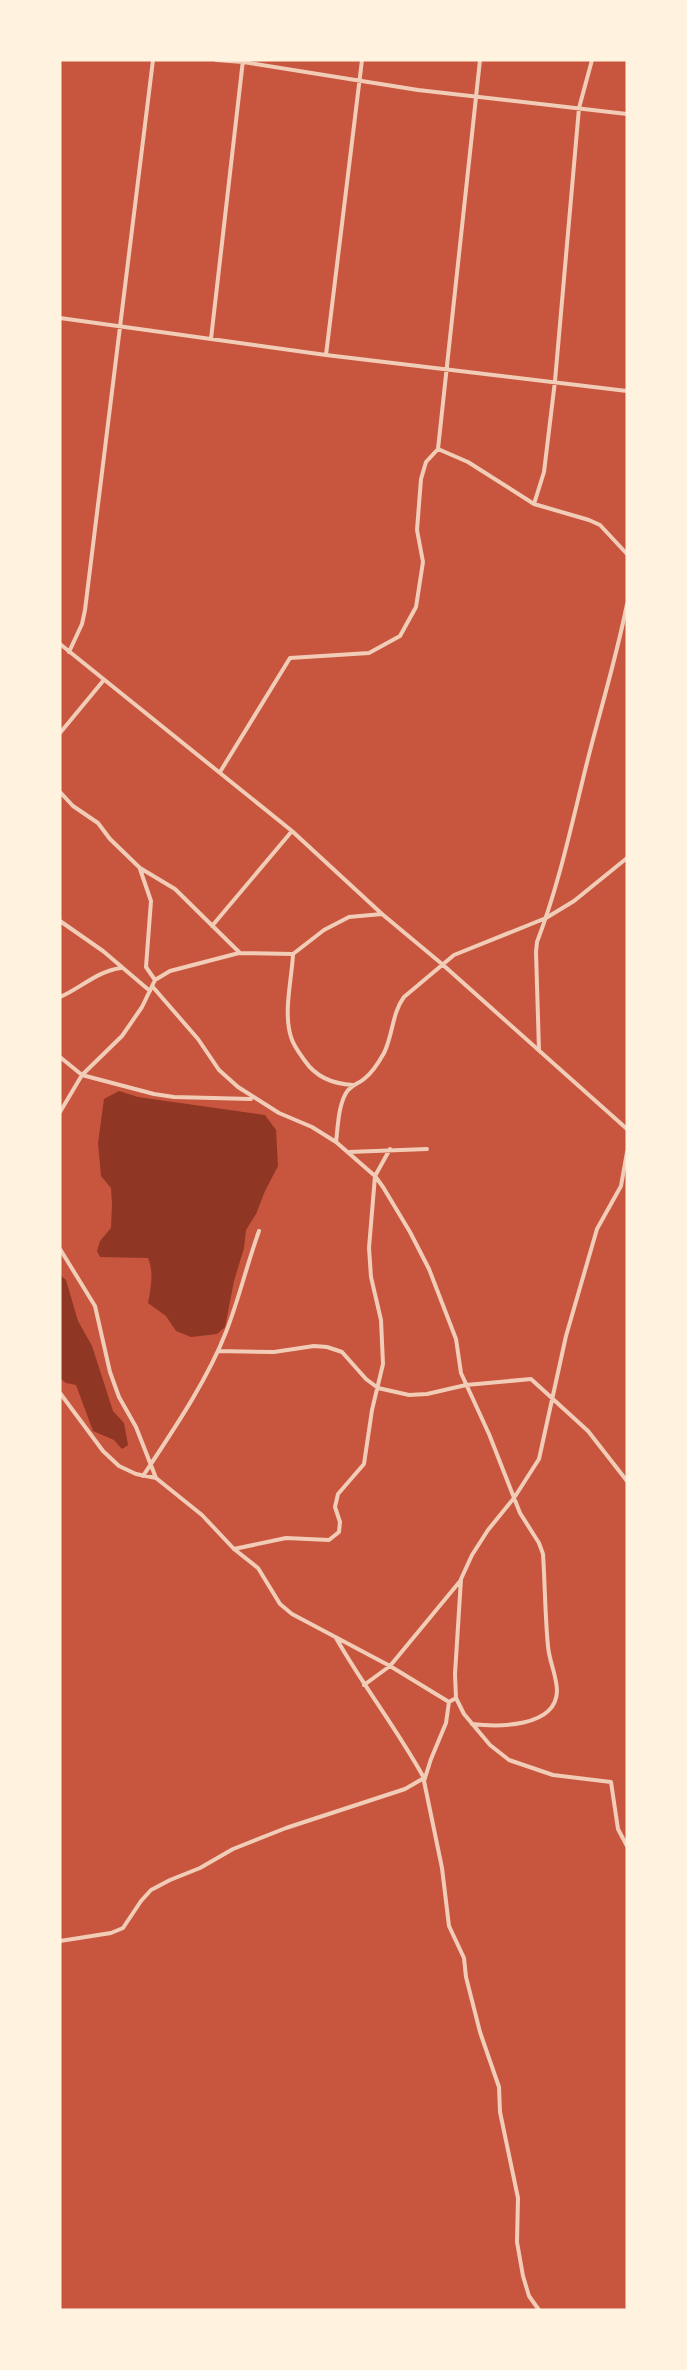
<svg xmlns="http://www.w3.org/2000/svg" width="687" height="2370" font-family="'Exo 2',sans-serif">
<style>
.water{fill:#8f3625}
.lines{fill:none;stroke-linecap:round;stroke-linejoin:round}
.minor{stroke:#f1ccb7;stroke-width:4}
</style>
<rect width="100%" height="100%" fill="#c8553d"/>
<path class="water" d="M119,1091l19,6 127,18 11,15 2,36 -13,25 -9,23 -10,16 -2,18 -10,33 -9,46 -8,7 -26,3 -15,-6 -10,-15 -18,-13c3,-15 6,-31 0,-45l-48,-1 -3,-6 3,-10 11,-13 1,-24 -1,-16 -10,-12 -3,-33 6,-44z
M60,1275l6,5 12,41 14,25 21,65 11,12 4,22 -6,4 -8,-9 -21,-9 -17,-46 -10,-2 -6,-5z"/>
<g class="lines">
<path class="minor" d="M216,60l27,2 175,28 209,24
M60,318l266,37 301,36
M211,339l32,-279
M326,355l36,-295
M438,449l30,13 66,42 55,16 11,5 27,29
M534,504l10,-32 11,-91 24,-273 13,-48
M60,644l232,187 90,83 60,50 185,165
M69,652l13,-28 3,-14 68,-550
M60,733l43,-52
M220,772l70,-114 79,-5 31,-17 16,-29 7,-45 -6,-32 4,-51 5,-17 12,-13 42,-389
M60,792l13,14 25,17 12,16 30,29 35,21 64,63
M140,869l11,32 -5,66 9,13
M60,921l43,30 47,40
M212,926l80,-95
M293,954c-1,25 -10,58 -2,83 2,8 9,17 14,24 11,16 28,23 48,24
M152,986l46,53 21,31 19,17 41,26 33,14 24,15 39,34 8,11 27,45 19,37 27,70 5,34 28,61 31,79 19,30 4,11c2,30 2,61 5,92 1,15 9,30 9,45 -1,37 -60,36 -85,33
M60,997c21,-9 37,-26 61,-29
M539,1050l-3,-98 1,-10c20,-52 32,-106 45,-159 14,-60 33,-118 45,-179
M60,1057l22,18 72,19 20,3 77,2
M60,1112l22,-37 40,-39 20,-29 13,-27 15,-9 69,-18 54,1 31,-24 25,-13 33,-3
M336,1142c2,-15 2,-35 10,-49 5,-8 12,-9 18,-14 8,-6 15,-17 20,-26 9,-18 8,-40 20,-56l50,-42 92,-37 28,-17 53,-43
M349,1152l78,-3
M627,1152l-6,34 -24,43 -31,107 -27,123 -25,39 -26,32 -16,25 -11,24 -6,95 1,24 8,16 26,31 19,15 44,15 58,7 7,47 9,17
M60,1249l35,57 15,66 9,25 17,30 20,51
M218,1351l56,1 40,-6 13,1 15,5 24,27 12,9 31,7 18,-1 39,-9 65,-6 57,52 39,50
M60,1393l43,58 16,15 17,8 20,4 46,37 32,34 24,19 22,36 12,10 98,52 59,36
M143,1476c29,-44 64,-95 83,-144 13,-33 21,-68 33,-101
M234,1549l52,-11 43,2 10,-8 1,-10 -5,-15 3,-13 26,-30 8,-54 11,-46 -2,-44 -10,-43 -2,-29 6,-72 15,-27
M364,1685l26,-19 71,-86
M456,1698l-7,4 -3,21 -15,36 -7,22 18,87 7,58 15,32 2,19 14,55 19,55 1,25 18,86 -1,44 6,34 6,20 10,14
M60,1941l51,-8 12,-5 18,-27 10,-11 19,-10 30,-12 33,-19 53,-21 119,-39 19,-11c-27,-49 -60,-91 -88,-140"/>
</g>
<rect width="687" height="2370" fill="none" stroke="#fff3e0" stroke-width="123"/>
</svg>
